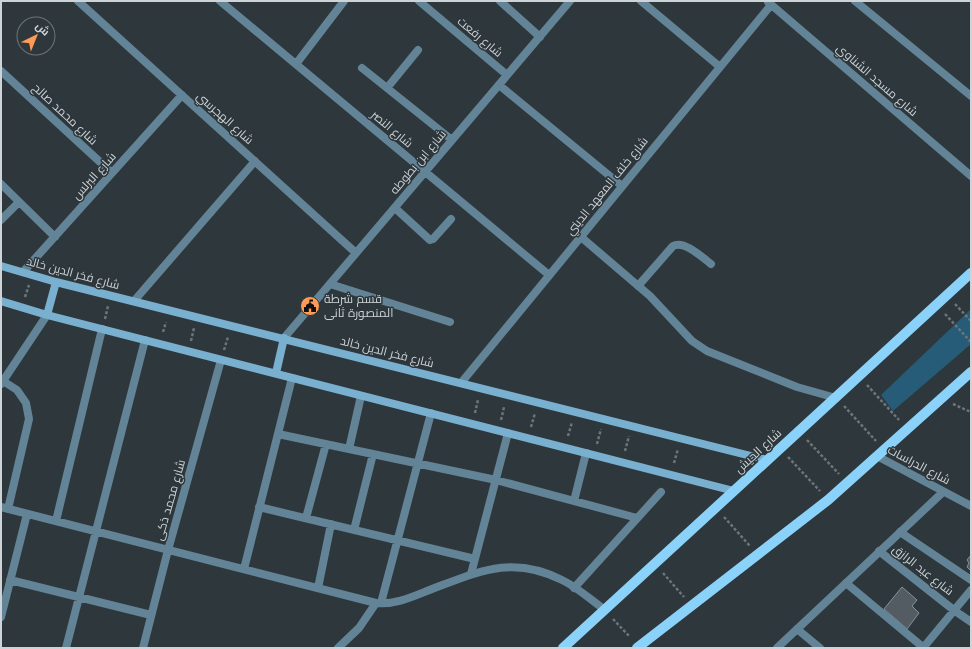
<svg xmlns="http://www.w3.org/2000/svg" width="972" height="649" font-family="Arial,Cairo,sans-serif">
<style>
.green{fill:#265c77}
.building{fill:#525c62;stroke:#869198}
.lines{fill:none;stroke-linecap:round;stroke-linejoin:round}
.path{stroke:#6c7579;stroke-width:2.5;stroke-dasharray:3 2;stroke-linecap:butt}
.service{stroke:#638497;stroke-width:8}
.minor{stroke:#638497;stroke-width:8}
.tertiary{stroke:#638497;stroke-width:8}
.secondary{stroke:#7ab0cf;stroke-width:8}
.primary{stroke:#8bd2fa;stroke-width:10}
.labels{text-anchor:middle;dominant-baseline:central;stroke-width:3;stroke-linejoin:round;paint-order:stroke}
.street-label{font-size:12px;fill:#cdd3d6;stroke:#2d373c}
.poi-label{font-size:12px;fill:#cdd3d6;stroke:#2d373c;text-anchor:start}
</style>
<rect width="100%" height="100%" fill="#2d373c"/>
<path class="green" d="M971,309v35l-78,67 -12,-16z"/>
<path class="building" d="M971,555v16l-4,-4 2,-4 -2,-3z
M902,587l15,13 -5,6 7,7 -12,16 -23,-20z"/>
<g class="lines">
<path class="path" d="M25,297l4,-12
M955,304l16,17
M945,314l26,28
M105,319l3,-13
M163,332l3,-10
M191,341l3,-13
M224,350l4,-13
M867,385l32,35
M953,404l18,8
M844,406l32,35
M475,413l3,-13
M501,420l3,-13
M531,427l4,-14
M568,436l4,-14
M807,440l32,34
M597,444l4,-15
M625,451l4,-15
M788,457l32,34
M674,463l4,-14
M724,517l26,29
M663,573l21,24
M613,619l17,18"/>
<path class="service" d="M395,208l35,32 3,-1 18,-20
M581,237l69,59 42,45 15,10 90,36 39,11
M330,284l120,38
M638,286l35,-40c11,-6 29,11 38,18"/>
<path class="minor" d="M78,1l278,252
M220,1l329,274
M419,1l88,74
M500,1l40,36
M641,1l79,66
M768,2l203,174
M296,64l48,-63
M362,68l90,72
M1,71l111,102
M499,85l123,101
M387,88l31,-38
M1,184l54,53
M1,220l18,-18
M23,272l159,-177
M134,301l121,-140
M284,338l286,-337
M3,381l14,9 9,13 3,16 -21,90
M461,383l310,-378
M1,384l46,-69
M278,434l218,46 141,38
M349,449l12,-53
M574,501l12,-48
M1,507l375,96c20,2 38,-7 56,-14 48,-18 81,-34 130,-9 15,7 29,20 43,30
M259,507l216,52
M306,518l20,-74
M56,521l46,-192
M354,530l19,-76
M900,532l71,48
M879,551l76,60 16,11
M244,569l48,-191
M471,574l37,-141
M10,580l141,35
M846,583l78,65
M318,588l13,-64
M574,588l87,-96
M381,603l50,-190
M1,617l26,-103
M797,629l23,19
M66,648l79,-308
M143,648l25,-98 53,-190
M338,648l21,-20 17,-25
M923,648l48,-58"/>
<path class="tertiary" d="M855,1l116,95
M877,456l94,50
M777,648l166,-156"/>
<path class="secondary" d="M1,266l55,16 711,178
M1,301l46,14 687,176
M47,315l9,-33
M276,373l8,-35"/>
<path class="primary" d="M563,648l408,-375
M637,648l191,-148 143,-128"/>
</g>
<defs>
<symbol id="civic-disc" viewBox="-11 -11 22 22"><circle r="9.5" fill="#fe9c57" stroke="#2d373c"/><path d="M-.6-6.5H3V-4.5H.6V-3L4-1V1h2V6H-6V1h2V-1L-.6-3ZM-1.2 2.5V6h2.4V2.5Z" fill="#111"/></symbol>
</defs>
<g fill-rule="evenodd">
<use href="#civic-disc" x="299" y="295" width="22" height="22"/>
</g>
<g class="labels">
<g class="street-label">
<text transform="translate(480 37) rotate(40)">شارع رفعت</text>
<text transform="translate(877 80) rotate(41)">شارع مسجد الشناوي</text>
<text transform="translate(65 114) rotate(43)">شارع محمد صالح</text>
<text transform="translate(225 118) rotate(42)">شارع الهجرسي</text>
<text transform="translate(392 129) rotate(40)">شارع النصر</text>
<text transform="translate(418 162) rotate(-50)">شارع ابن بطوطه</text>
<text transform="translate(94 176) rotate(-48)">شارع البرلس</text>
<text transform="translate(607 186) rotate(-51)">شارع خلف المعهد الديني</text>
<text transform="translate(73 273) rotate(15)">شارع فخر الدين خالد</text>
<text transform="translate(387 352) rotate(14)">شارع فخر الدين خالد</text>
<text transform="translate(758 451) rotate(-43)">شارع الجيش</text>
<text transform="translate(919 465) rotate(28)">شارع الدراسات</text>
<text transform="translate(170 500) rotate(-74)">شارع محمد ذكى</text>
<text transform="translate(923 570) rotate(38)">شارع عبد الرازق</text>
</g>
<g class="poi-label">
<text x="324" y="299">قسم شرطة<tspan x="324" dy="14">المنصورة ثانى</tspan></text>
</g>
</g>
<rect width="972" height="649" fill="none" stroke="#cdd3d6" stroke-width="4"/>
<g transform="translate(36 36) rotate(43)"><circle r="19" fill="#2d373c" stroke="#6d757a"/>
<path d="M0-3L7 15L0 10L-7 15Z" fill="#fe9c57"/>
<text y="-6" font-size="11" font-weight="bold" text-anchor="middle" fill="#cdd3d6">ش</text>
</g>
</svg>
